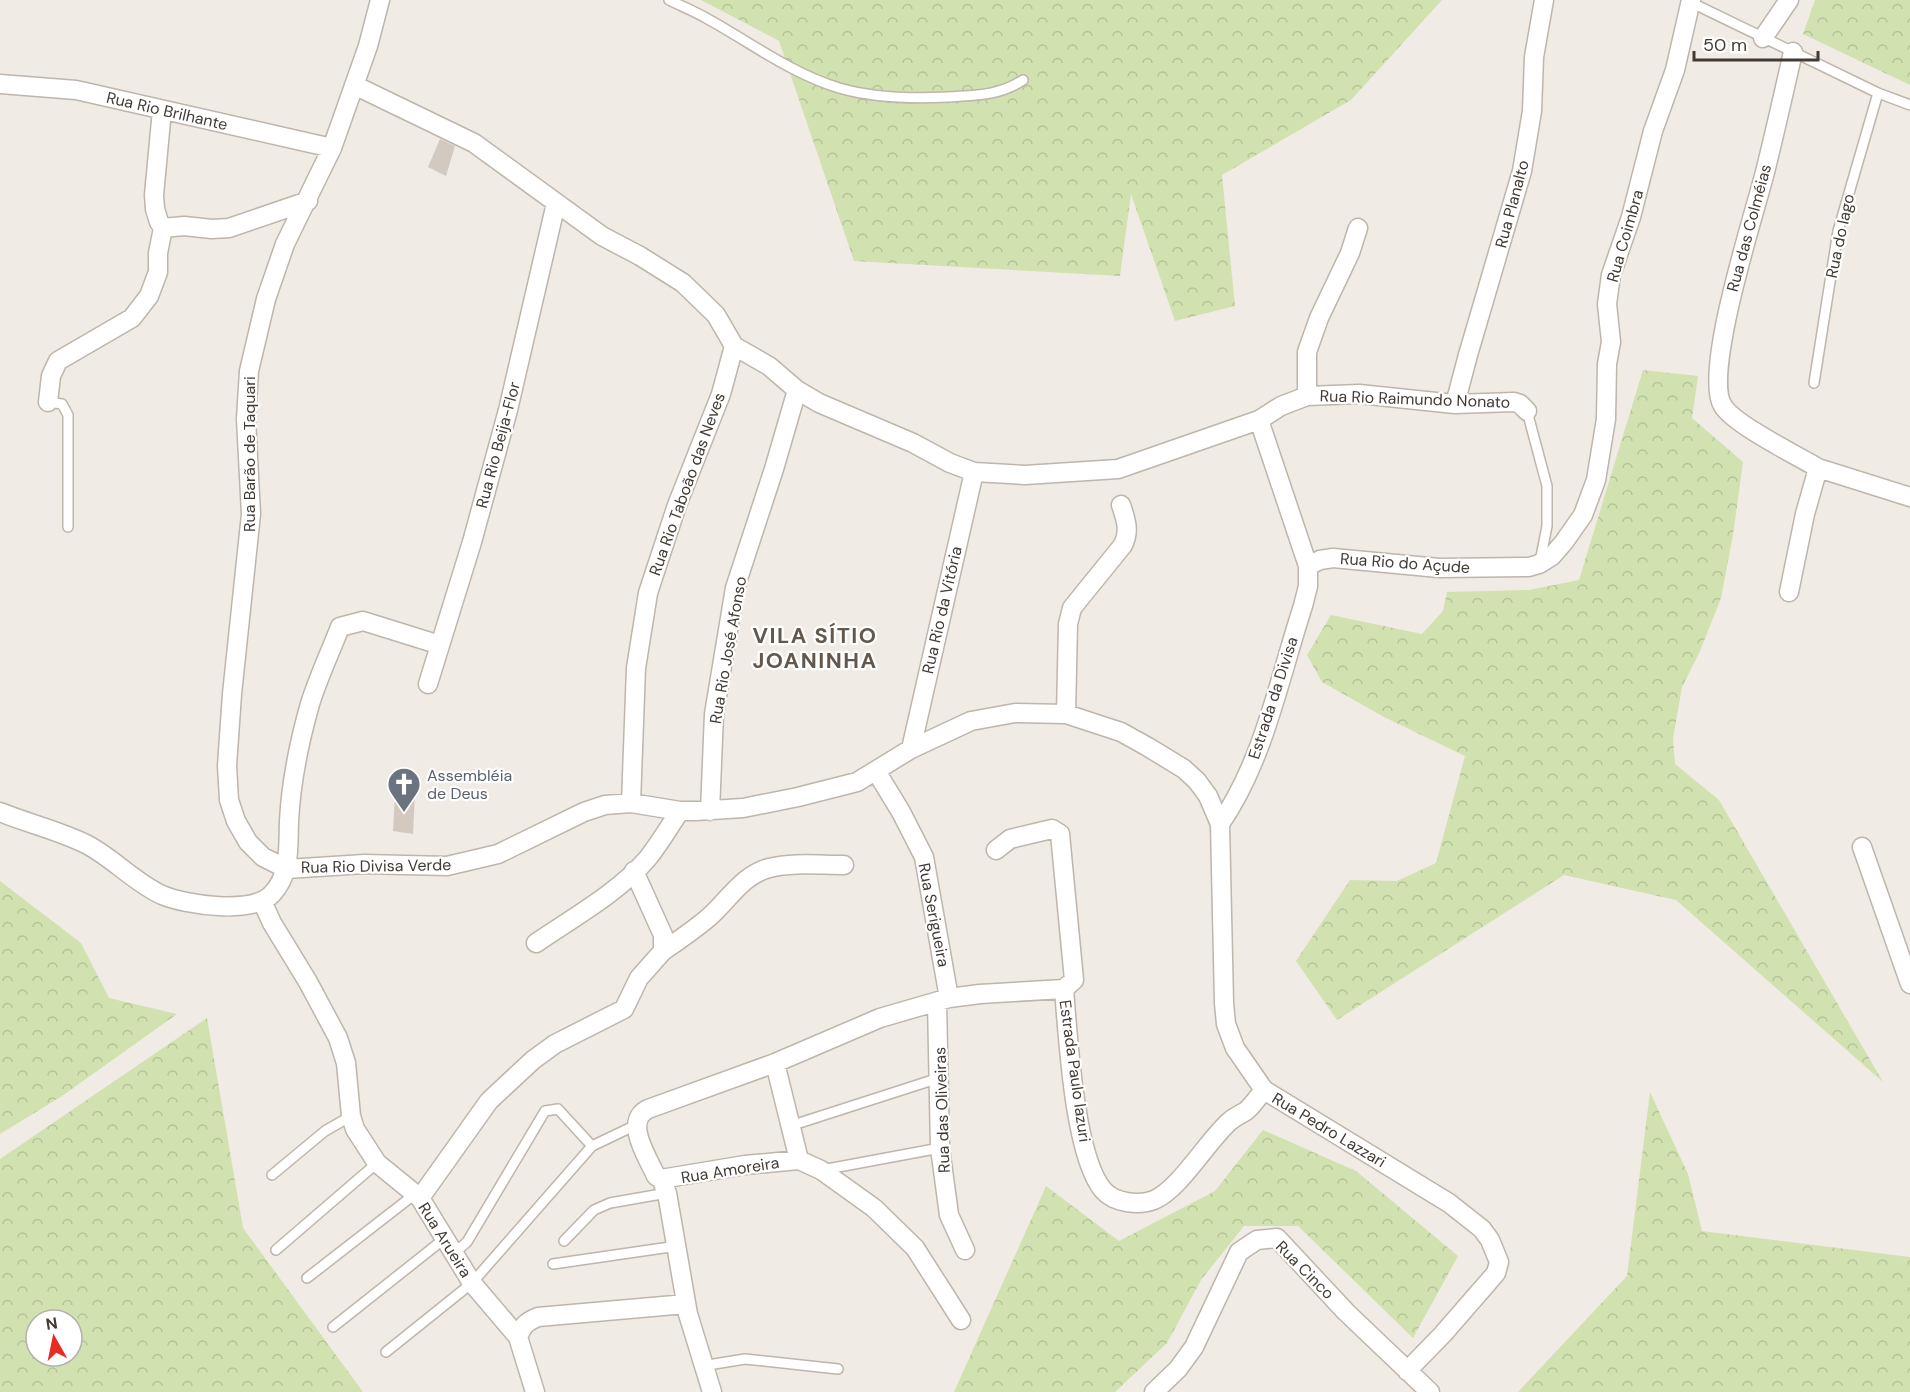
<svg xmlns="http://www.w3.org/2000/svg" width="1910" height="1392" font-family="'DM Sans',sans-serif">
<style>
.forest{fill:url(#forest-crowns);fill-rule:evenodd}
.building{fill:#d4c9be}
.lines{fill:none;stroke-linecap:round;stroke-linejoin:round}
.service-casing{stroke:#beb5ab;stroke-width:12}
.minor-casing{stroke:#beb5ab;stroke-width:21}
.service{stroke:#fff;stroke-width:9}
.minor{stroke:#fff;stroke-width:18}
.labels{text-anchor:middle;dominant-baseline:central;stroke-width:4.5;stroke-linejoin:round;paint-order:stroke}
.street-label{font-size:16px;fill:#423b35;stroke:#fff}
.worship-label{font-size:16px;fill:#5b616d;stroke:#fff;text-anchor:start}
.district-label{font-size:22px;font-weight:bold;letter-spacing:1.5px;fill:#64584d;stroke:#fff}
</style>
<defs>
<pattern id="forest-crowns" width="20" height="18" patternUnits="userSpaceOnUse" patternTransform="scale(1.5)"><rect width="20" height="18" fill="#d1e2b0"/><path d="M2 6a3 3 0 1 1 6 0M12 15a3 3 0 1 1 6 0" fill="none" stroke="#b5c398"/></pattern>
</defs>
<rect width="100%" height="100%" fill="#f0ebe4"/>
<path class="forest" d="M701,0h741l-91,100 -129,75 13,131 -60,15 -44,-127 -11,82 -266,-15 -75,-220z
M1815,0h95v85l-107,-51z
M1643,370l55,6 -6,42 51,44 -10,73 -12,63 -21,53 -18,36 -9,52 2,25 44,36 164,282 -207,-182 -112,-25 -227,145 -41,-59 54,-81 47,1 39,-18 29,-107 -81,-39 -62,-35 -15,-27 24,-40 91,19 21,-23 4,-19 82,-2 50,-10z
M0,881l81,62 28,55 68,16 -115,82 -62,38z
M207,1018l36,210 120,164h-363v-233zM36,1320h36v36h-36z
M1650,1092l38,82 14,57 208,26v135h-392l109,-116z
M1263,1130l93,41 102,85 -45,82 -115,-112h-54l-43,54 -34,63 -52,49h-161l92,-206 73,55 96,-50z"/>
<path class="building" d="M440,139l15,7 -9,30 -18,-9z
M415,793l-2,41 -20,-3 2,-35z"/>
<g class="lines">
<defs>
<path id="service" d="M669,0c12,6 25,11 37,18 44,24 84,55 133,70 35,10 73,11 109,9 27,-2 51,-1 75,-17
M1690,2l188,91 32,12
M1814,383l24,-152 40,-138
M48,402l14,2 6,11v112
M1527,411l20,75v40l-7,36
M790,1126l149,-48
M822,1170l118,-22
M272,1175l53,-44 26,-15
M564,1241l30,-31 16,-7 57,-10
M276,1250l101,-87
M453,1254l14,-12 78,-131 13,-2 34,37
M553,1264l124,-18
M307,1278l108,-84
M333,1327l111,-88
M386,1352l86,-69 120,-137 44,-21
M702,1366l43,-7 93,10"/>
<path id="minor" d="M1763,38l26,-38
M0,84l76,6 256,58
M354,85l120,58 128,93 38,20 43,27 33,32 18,31 35,20 28,24 22,13 94,40 37,20 24,9 51,3 93,-6 141,-49 22,-14 26,-10 52,-2 96,10 59,-2 6,2 7,7
M163,228l21,-2 28,3 17,-1 79,-27
M1307,396v-44l12,-34 31,-65 8,-25
M48,402l3,-26 7,-15 74,-43 17,-22 9,-24v-19l5,-25 -4,-6 -4,-13 -1,-14 8,-85
M1455,404l13,-49 54,-184 10,-60 2,-54 10,-57
M1818,468l92,29
M1308,566l12,-6 13,-2 106,10 90,-1 10,-3 13,-8 12,-14 19,-27 13,-35 10,-61 1,-55 4,-22 -4,-38 4,-29 20,-58 22,-86 22,-61 16,-70
M1789,592l16,-78 13,-46c-22,-13 -83,-43 -95,-62 -21,-31 32,-194 42,-234 10,-40 19,-80 28,-120
M428,684l44,-142 36,-132 48,-207
M1066,714l2,-90 4,-16 51,-63c7,-14 3,-25 -2,-40
M911,749l63,-277
M876,771l25,41 23,45 25,141
M631,803l5,-135 12,-75 29,-88 44,-111 13,-48
M710,811l4,-97 21,-126 39,-119 23,-79
M0,812c27,11 60,19 86,32 27,14 48,38 76,51 24,10 90,20 110,-1 19,-20 16,-47 17,-73 2,-37 11,-82 21,-117 8,-26 20,-51 30,-77l23,-6 77,24
M1220,824c44,-64 59,-145 83,-218l5,-20v-20l-49,-146
M1862,847l48,137
M287,869l77,-5 83,2 51,-12 86,-42 21,-7 26,-2 49,8h16l47,-3 55,-11 59,-15 54,-33 60,-28 44,-8 51,1 55,18 27,15 36,22 13,12 11,15 12,28 4,179 2,21 9,24 29,42 185,113 33,26 8,11 9,22 -3,11 -53,61 -36,37
M287,869l-24,-12 -15,-15 -12,-21 -7,-21 -2,-34 5,-72 19,-180 -5,-95 3,-48 17,-72 19,-55 47,-96 36,-102 12,-46
M262,901l10,22 36,59 30,56 8,25 5,53 4,13 22,34 43,35 52,85 46,54 17,55
M536,943c38,-26 82,-50 112,-85 12,-15 21,-31 32,-47
M663,951c16,-11 31,-21 45,-33 20,-17 34,-43 61,-50 24,-6 50,-3 75,-3
M1064,989c4,47 10,166 39,201 11,13 36,16 51,10 26,-11 53,-59 76,-79 5,-4 11,-7 16,-10 7,-6 12,-14 18,-21
M937,1002l3,146 9,67 16,35
M775,1063l24,97
M661,1179l84,-14 54,-5 22,10 53,38 41,40 46,72
M420,1198l69,-97 44,-41 22,-16 69,-35 15,-31 24,-27v-16l-29,-64
M518,1337c5,-12 8,-15 20,-20l148,-13
M712,1392l-24,-78 -21,-121 -6,-14 -5,-3c-8,-18 -33,-55 -8,-67l127,-46 105,-45 69,-20 31,-4 84,-5 10,-9 -14,-146 -8,-5 -42,10 -14,11
M1154,1392l24,-23 16,-22 45,-95 18,-12 20,-2 69,74 84,80"/>
</defs>
<use href="#service" class="service-casing"/>
<use href="#minor" class="minor-casing"/>
<use href="#service" class="service"/>
<use href="#minor" class="minor"/>
</g>
<defs>
<symbol id="church-pin" viewBox="-11 -11 22 30"><path d="M0 17L-7.5 6A9.5 9.5 0 1 1 7.5 6Z" fill="#6b7280" stroke="#fff"/><path d="M-1.2-6h2.4v3.5h3.3v2.4h-3.3V6h-2.4V-.1h-3.3v-2.4h3.3Z" fill="#fff"/></symbol>
</defs>
<g fill-rule="evenodd">
<use href="#church-pin" x="385" y="765" width="38" height="52"/>
</g>
<g class="labels">
<g class="street-label">
<text transform="translate(167 111) rotate(13)">Rua Rio Brilhante</text>
<text transform="translate(1512 204) rotate(-75)">Rua Planalto</text>
<text transform="translate(1749 228) rotate(-75)">Rua das Colméias</text>
<text transform="translate(1625 236) rotate(-74)">Rua Coimbra</text>
<text transform="translate(1840 236) rotate(-78)">Rua do lago</text>
<text transform="translate(1415 399) rotate(2)">Rua Rio Raimundo Nonato</text>
<text transform="translate(498 445) rotate(-75)">Rua Rio Beija-Flor</text>
<text transform="translate(249 454) rotate(-90)">Rua Barão de Taquari</text>
<text transform="translate(687 484) rotate(-70)">Rua Rio Taboão das Neves</text>
<text transform="translate(1405 563) rotate(4)">Rua Rio do Açude</text>
<text transform="translate(942 610) rotate(-77)">Rua Rio da Vitória</text>
<text transform="translate(728 650) rotate(-80)">Rua Rio José Afonso</text>
<text transform="translate(1273 698) rotate(-72)">Estrada da Divisa</text>
<text transform="translate(376 866) rotate(-1)">Rua Rio Divisa Verde</text>
<text transform="translate(934 915) rotate(79)">Rua Serigueira</text>
<text transform="translate(1075 1071) rotate(82)">Estrada Paulo lazuri</text>
<text transform="translate(942 1110) rotate(-92)">Rua das Oliveiras</text>
<text transform="translate(1329 1130) rotate(31)">Rua Pedro Lazzari</text>
<text transform="translate(730 1170) rotate(-9)">Rua Amoreira</text>
<text transform="translate(445 1240) rotate(58)">Rua Arueira</text>
<text transform="translate(1305 1270) rotate(45)">Rua Cinco</text>
</g>
<g class="worship-label">
<text x="427" y="775">Assembléia<tspan x="427" dy="18">de Deus</tspan></text>
</g>
<g class="district-label">
<text x="815" y="635">VILA SÍTIO<tspan x="815" dy="25">JOANINHA</tspan></text>
</g>
</g>
<g transform="translate(54 1338) rotate(351)"><circle r="28" fill="#ffffff" stroke="#b3b1ae" stroke-width="1.5"/>
<path d="M0-4.5L10 22L0 15L-10 22Z" fill="#e72c24"/>
<text y="-9" font-size="16" font-weight="bold" text-anchor="middle" fill="#423b35">N</text>
</g>
<path d="M1694 51v9h124v-9" fill="none" stroke="#423b35" stroke-width="3"/>
<text x="1703" y="51" font-size="18" fill="#423b35" stroke="#ffffff" stroke-width="4.5" paint-order="stroke">50 m</text>
</svg>
